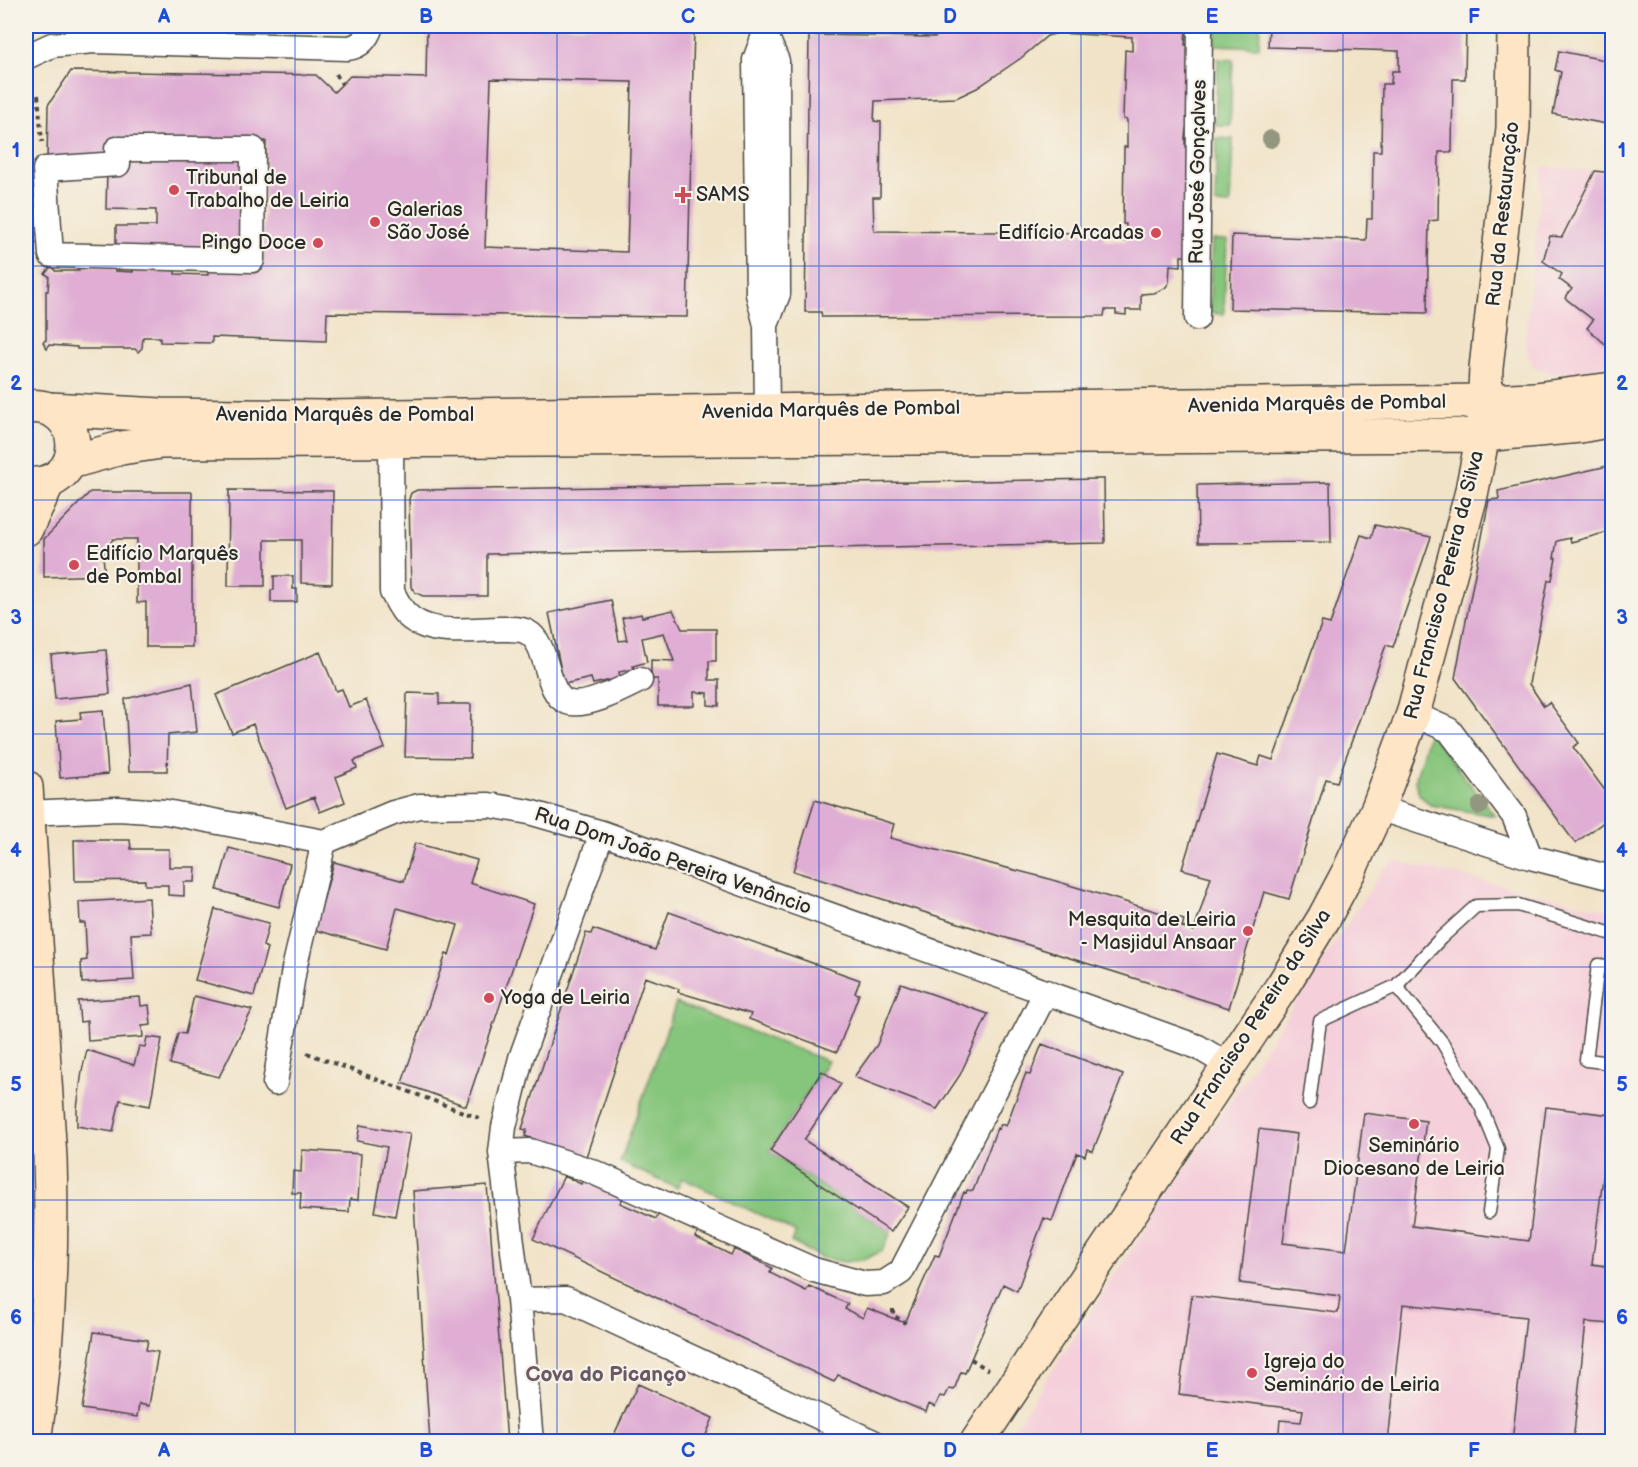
<svg xmlns="http://www.w3.org/2000/svg" width="1638" height="1467" font-family="'Balsamiq Sans',sans-serif">
<style>
.built{fill:#f5cfda}
.green{fill:#86c57c;stroke:#587854;stroke-width:1.5}
.building{fill:#e0aed4;fill-rule:evenodd}
.lines{fill:none;stroke-linecap:round;stroke-linejoin:round}
.lane-casing{stroke:#494743;stroke-width:15}
.street-casing{stroke:#494743;stroke-width:27}
.secondary-casing{stroke:#494743;stroke-width:36}
.path{stroke:#494743;stroke-width:4;stroke-dasharray:4.5 4.5;stroke-linecap:butt}
.lane{stroke:#fff;stroke-width:12}
.street{stroke:#fff;stroke-width:24}
.secondary{stroke:#fde5c5;stroke-width:33}
.tree{fill:#93977f}
.grid{fill:none;stroke:#1d4ed8;stroke-width:1.5;stroke-opacity:0.55}
.poi-dot{fill:#d1495b;stroke:#f7f3e8;stroke-width:2}
.labels{text-anchor:middle;dominant-baseline:central;stroke-width:4.5;stroke-linejoin:round;paint-order:stroke}
.street-label{font-size:20px;fill:#2b2b2b;stroke:#f7f3e8}
.poi-label{font-size:20px;fill:#2b2b2b;stroke:#f7f3e8;text-anchor:start}
.neighbourhood-label{font-size:21px;font-weight:bold;fill:#6a5966;stroke:#f7f3e8}
.neatline{fill:none;stroke:#1d4ed8;stroke-width:2}
.grid-label{font-size:20px;text-anchor:middle;font-weight:bold;fill:#1d4ed8}
</style>
<rect width="100%" height="100%" fill="#f7f3e8"/>
<filter id="ink" filterUnits="userSpaceOnUse"><feTurbulence type="fractalNoise" baseFrequency=".0167" numOctaves="2"/><feDisplacementMap in="SourceGraphic" scale="12" xChannelSelector="R" yChannelSelector="G"/><feConvolveMatrix kernelMatrix="1 2 1 2 8 2 1 2 1" color-interpolation-filters="sRGB"/></filter>
<filter id="wash" filterUnits="userSpaceOnUse"><feTurbulence type="fractalNoise" baseFrequency=".008" numOctaves="4" result="noise"/><feDisplacementMap in="SourceGraphic" scale="24" xChannelSelector="R" yChannelSelector="G"/><feGaussianBlur stdDeviation="1.35" result="paint"/><feColorMatrix in="noise" values="0 0 0 0 0 0 0 0 0 0 0 0 0 0 0 0 0 1.4 0 .05"/><feComposite in="paint" operator="in"/></filter>
<g filter="url(#wash)">
<rect width="100%" height="100%" fill="#f1e3c8"/>
<path class="built" d="M1543,166l69,7v192l-26,6 -33,2 -18,-5 -6,-10 -4,-17z
M1396,861l216,50v530l-607,1 379,-574z"/>
<path class="green" d="M1216,26h44l-1,21 -44,-2z
M1218,59l15,1 -3,65h-15z
M1217,138l16,1 -3,66 -15,-1z
M1212,240h15l-3,74 -15,-1z
M1429,732l66,84 -65,-11 -11,-11 -4,-13z
M676,1003l152,58 -58,90 121,81 -9,19 -19,9 -19,2 -22,-4 -31,-16 5,-10 -114,-54 -5,10 -57,-26z"/>
<g id="blocks">
<path class="building" d="M427,26h267l-7,291 -360,-4 -1,28 -114,-4v6l-52,-1v-5h-17l-1,11 -4,4 -3,-3h-58v-2l-28,-2 -2,4 -2,-3 -2,-4 3,-2v-49h2l1,-15 -4,-2 7,-9 3,6h24v-6l36,1v5l18,1v-6l42,1v7l33,1v-7l54,2 4,-129h-25l-129,17 -65,4 1,-57 23,-34 245,4 18,17 16,-16 76,2zM491,79l141,3 -5,170 -142,-5z
M956,26h230l-1,19h5l1,84h-5l-1,9v6l4,1 -3,111h-5v10l-11,-1 -1,18 -4,5 -11,5 -13,1v16h-15v5l-10,-1v-4h-11l-1,6 -282,1 -1,-5h-16l4,-277 126,2zM1058,33l74,4v14l-7,-1 -2,69 4,1v27h-3l-1,77h3v17h-22v-8l-230,-2 -1,-34h7l1,-75 -7,-1 1,-20 81,-3 21,-10 44,-30 26,-22z
M1269,26h197l-1,53h-12l-1,73h-13l-1,68 -9,1 -2,92 -197,-4 2,-74 134,5 1,-21h5l1,-68h8l1,-67h9l1,-13h7v-20l-131,-4z
M1559,51l51,10 -1,7h3v57l-59,-11 8,-42 -6,-2z
M128,159l114,1 -1,91 -125,-1v-24h40v-16l-50,-1 1,-38h21z
M1595,171l17,2 -1,176 -24,-21 6,-8 -28,-22 7,-9 -13,-10 3,-5 -19,-13 7,-25 12,1z
M37,234l2,9 -12,2 -1,-10z
M1612,465v62l-5,2 1,3 -37,10 -1,-4 -13,3 -3,17h2l-4,22h-4l-19,104 15,22 5,-4 30,41 -6,4 39,53v16l-37,27 -120,-165 34,-178 10,-1 -1,-8z
M1101,479h3l1,64 -618,11v42h-64l-7,-3 -5,-6 -2,-88 2,-6 6,-3z
M1330,482l1,60 -133,1 -1,-58z
M229,490l104,1 -1,93 -31,-1v-43h-36v46h-37z
M90,492h102v155h-46v-45l-9,1v-64h-24l-10,17 2,19 -61,2v-38z
M1375,525l56,12 -38,110 -7,-2 -49,137 -11,-3 -37,120 -25,-7 -35,116 -436,-137 22,-71 79,24 -4,14 156,40 76,23 62,19 -2,7 12,4 17,-54 -29,-8 35,-115 41,12 3,-10 12,4 49,-138 8,2 31,-89 10,3z
M274,576h19v13h4v13h-26v-12h3z
M611,600l8,41 8,-1 -5,-22 19,-4 1,3 31,-7 9,19h34v32h-7v19h10v26l-11,-1v-12l-14,-1v14h-36v-27h-7v-19l23,1 -10,-28 -22,5 5,24 -14,4 1,3 -15,3 1,6 -27,6 -2,-6 -27,6 -15,-71z
M106,650l4,44 -55,5 -4,-44z
M320,652l16,39 6,-2 7,18 17,-7 19,48 -31,13 3,7 -21,9 9,25 -25,10 -6,-15 -28,11 -33,-84 -21,9 -16,-38z
M192,683l5,49 -29,3 -1,36h-38l-4,-72z
M407,693l32,1v10h32l-1,54 -65,-1z
M103,710l5,64 -48,4 -4,-57 25,-2 -1,-7z
M74,840h56l1,9h38v18h27l-1,15h-11v14l-16,-1v-10h-23v-5l-70,1z
M415,843l62,17 -7,23 64,21 -68,202 -64,-23 44,-129 3,1 9,-30 -61,-17 -11,41 -71,-19 19,-68 70,19z
M229,848l61,16 -11,43 -62,-17z
M149,898l2,35 -20,1 3,46 -52,3 -1,-22 6,-1 -2,-37h-5l-1,-21z
M215,909l54,14 -6,23 4,2 -13,48 -59,-16z
M669,912l191,68 -5,13 4,1 -22,58 -88,-33 2,-5 -73,-22 1,-3 -34,-12 -59,180 -61,-21 2,-6 -5,-1 64,-196 5,1 2,-5 62,21z
M901,983l87,31 -28,61 -23,34 -83,-32 23,-32z
M194,996l58,14 -33,67 -49,-13 8,-31 7,1z
M140,997l1,9 8,-1 2,20 -9,1 1,11 -55,4 -1,-20 -7,1 -2,-21z
M147,1037l15,2 -12,67 -30,-6 -7,32 -36,-6v-17l5,-38 5,-21 47,15 5,-19 6,1z
M1042,1044l81,31 -30,76 -6,-2 -2,7 -8,-3 -25,68 -8,-3 -27,73 -14,-7 -38,89 -4,-1 -7,18 -5,-1 -4,8 -5,-1 -5,11 -6,-3 -3,8 -88,-37 -4,7 -301,-143 31,-63 17,8 3,-5 39,19 -3,5 36,16 3,-6 39,19 -3,5 36,18 3,-6 38,19 -2,5 36,18 3,-5 39,18 -3,5 18,9 4,-10 38,15 30,-68 4,1 25,-64 2,1 1,-3 6,1 24,-63 2,1 2,-5 5,2 20,-53 4,2z
M822,1071l19,13 -37,56 104,67 -17,25 -121,-81z
M1546,1107l65,8 -19,149 20,3v57l-26,-2 -13,120h-61l14,-125 -123,-13 -15,138h-110l2,-22 21,2 2,-12 -124,-16 13,-99 146,18 2,-17 -100,-13 19,-154 38,5 -14,109 63,8 18,-138 62,8 -14,105 117,15z
M360,1125l50,9 -15,82 -20,-4 12,-65 -30,-6z
M302,1150l59,4 -3,46 -8,-1 -1,13 -49,-3 1,-16h-9l1,-22 8,1z
M487,1185l20,257h-77l-17,-251z
M94,1332l54,8 -2,10 12,2 -9,54 -10,-2 -2,13 -55,-8z
M638,1384l75,34 -10,24h-80l-10,-5z"/>
</g>
</g>
<g filter="url(#ink)">
<use href="#blocks" fill-opacity="0" stroke="#494743" stroke-width="1.5"/>
<g class="lines">
<defs>
<path id="lane" d="M1612,967l-14,-2 -12,95 26,3
M1396,986l46,56 39,65 17,42 -9,63
M1309,1103l11,-82 76,-35 45,-48 35,-32 42,-1 94,29"/>
<path id="street" d="M765,26v7l-10,27 3,234 8,31 1,86
M765,33l12,28 1,233 -12,31
M26,57l26,-12 41,-4 255,7c13,-2 19,-9 23,-22
M117,149h136l-1,111 -201,-5 -6,-86 73,-5z
M1197,318l3,-292
M391,442l1,150c4,7 7,14 12,20 23,26 65,17 96,17 8,0 20,-1 27,3 23,12 17,61 40,70 18,7 57,-14 73,-22
M1413,714l36,16 65,86 16,41
M1378,808l152,49 82,21
M26,813l92,-4 48,3 158,30 69,-29 26,-7 70,-1 40,7 73,21 596,214 30,18
M275,1083l19,-114 30,-127
M501,1152l29,-1 61,20 223,99 51,14 19,-1 17,-11 145,-280
M519,1300l47,-1 307,143
M531,1442l-12,-142 -18,-148 3,-25 17,-69 81,-225"/>
<path id="secondary" d="M26,407c62,-7 63,83 0,77
M50,409l111,6 164,2 1159,-16 51,-2 77,-10
M70,462l51,-14 40,-6 1322,-7 97,-9 32,-6
M26,529l22,-47
M26,787l24,371c3,94 -2,190 -16,284
M977,1442l306,-457 41,-67 25,-47 29,-63 35,-94 58,-219 12,-60 3,-67 27,-240 1,-102"/>
</defs>
<use href="#lane" class="lane-casing"/>
<use href="#street" class="street-casing"/>
<use href="#secondary" class="secondary-casing"/>
<path class="path" d="M336,74l6,10
M38,95l4,47
M307,1053l172,65
M893,1309v6l12,8
M971,1359l17,11"/>
<use href="#lane" class="lane"/>
<use href="#street" class="street"/>
<use href="#secondary" class="secondary"/>
</g>
<g class="tree">
<circle cx="1271" cy="139" r="9"/>
<circle cx="1480" cy="806" r="9"/>
</g>
</g>
<path class="grid" d="M295,26v1416M557,26v1416M819,26v1416M1081,26v1416M1343,26v1416M26,266h1586M26,500h1586M26,734h1586M26,967h1586M26,1200h1586"/>
<g class="poi-dot">
<circle cx="174" cy="190" r="6"/>
<path d="M680 186h6v6h6v6h-6v6h-6v-6h-6v-6h6z"/>
<circle cx="375" cy="222" r="6"/>
<circle cx="1156" cy="233" r="6"/>
<circle cx="318" cy="243" r="6"/>
<circle cx="74" cy="565" r="6"/>
<circle cx="1248" cy="931" r="6"/>
<circle cx="489" cy="998" r="6"/>
<circle cx="1414" cy="1124" r="6"/>
<circle cx="1252" cy="1373" r="6"/>
</g>
<g class="labels">
<g class="street-label">
<text transform="translate(1198 172) rotate(-89)">Rua José Gonçalves</text>
<text transform="translate(1503 214) rotate(-84)">Rua da Restauração</text>
<text transform="translate(1317 404) rotate(-1)">Avenida Marquês de Pombal</text>
<text transform="translate(831 410) rotate(-1)">Avenida Marquês de Pombal</text>
<text x="345" y="415">Avenida Marquês de Pombal</text>
<text transform="translate(1444 585) rotate(-76)">Rua Francisco Pereira da Silva</text>
<text transform="translate(673 861) rotate(19)">Rua Dom João Pereira Venâncio</text>
<text transform="translate(1251 1027) rotate(-57)">Rua Francisco Pereira da Silva</text>
</g>
<g class="poi-label">
<text x="186" y="178">Tribunal de<tspan x="186" dy="23">Trabalho de Leiria</tspan></text>
<text x="696" y="195">SAMS</text>
<text x="387" y="210">Galerias<tspan x="387" dy="23">São José</tspan></text>
<text x="1144" y="233" text-anchor="end">Edifício Arcadas</text>
<text x="306" y="243" text-anchor="end">Pingo Doce</text>
<text x="86" y="554">Edifício Marquês<tspan x="86" dy="23">de Pombal</tspan></text>
<text x="1236" y="920" text-anchor="end">Mesquita de Leiria<tspan x="1236" dy="23">- Masjidul Ansaar</tspan></text>
<text x="501" y="998">Yoga de Leiria</text>
<text x="1414" y="1146" text-anchor="middle">Seminário<tspan x="1414" dy="23">Diocesano de Leiria</tspan></text>
<text x="1264" y="1362">Igreja do<tspan x="1264" dy="23">Seminário de Leiria</tspan></text>
</g>
<g class="neighbourhood-label">
<text x="606" y="1374">Cova do Picanço</text>
</g>
</g>
<rect width="1638" height="1467" fill="none" stroke="#f7f3e8" stroke-width="66"/>
<rect x="33" y="33" width="1572" height="1401" class="neatline"/>
<g class="grid-label">
<text x="164" y="23">A</text>
<text x="426" y="23">B</text>
<text x="688" y="23">C</text>
<text x="950" y="23">D</text>
<text x="1212" y="23">E</text>
<text x="1474" y="23">F</text>
<text x="16" y="157">1</text>
<text x="1622" y="157">1</text>
<text x="16" y="390">2</text>
<text x="1622" y="390">2</text>
<text x="16" y="624">3</text>
<text x="1622" y="624">3</text>
<text x="16" y="857">4</text>
<text x="1622" y="857">4</text>
<text x="16" y="1091">5</text>
<text x="1622" y="1091">5</text>
<text x="16" y="1324">6</text>
<text x="1622" y="1324">6</text>
<text x="164" y="1457">A</text>
<text x="426" y="1457">B</text>
<text x="688" y="1457">C</text>
<text x="950" y="1457">D</text>
<text x="1212" y="1457">E</text>
<text x="1474" y="1457">F</text>
</g>
</svg>
